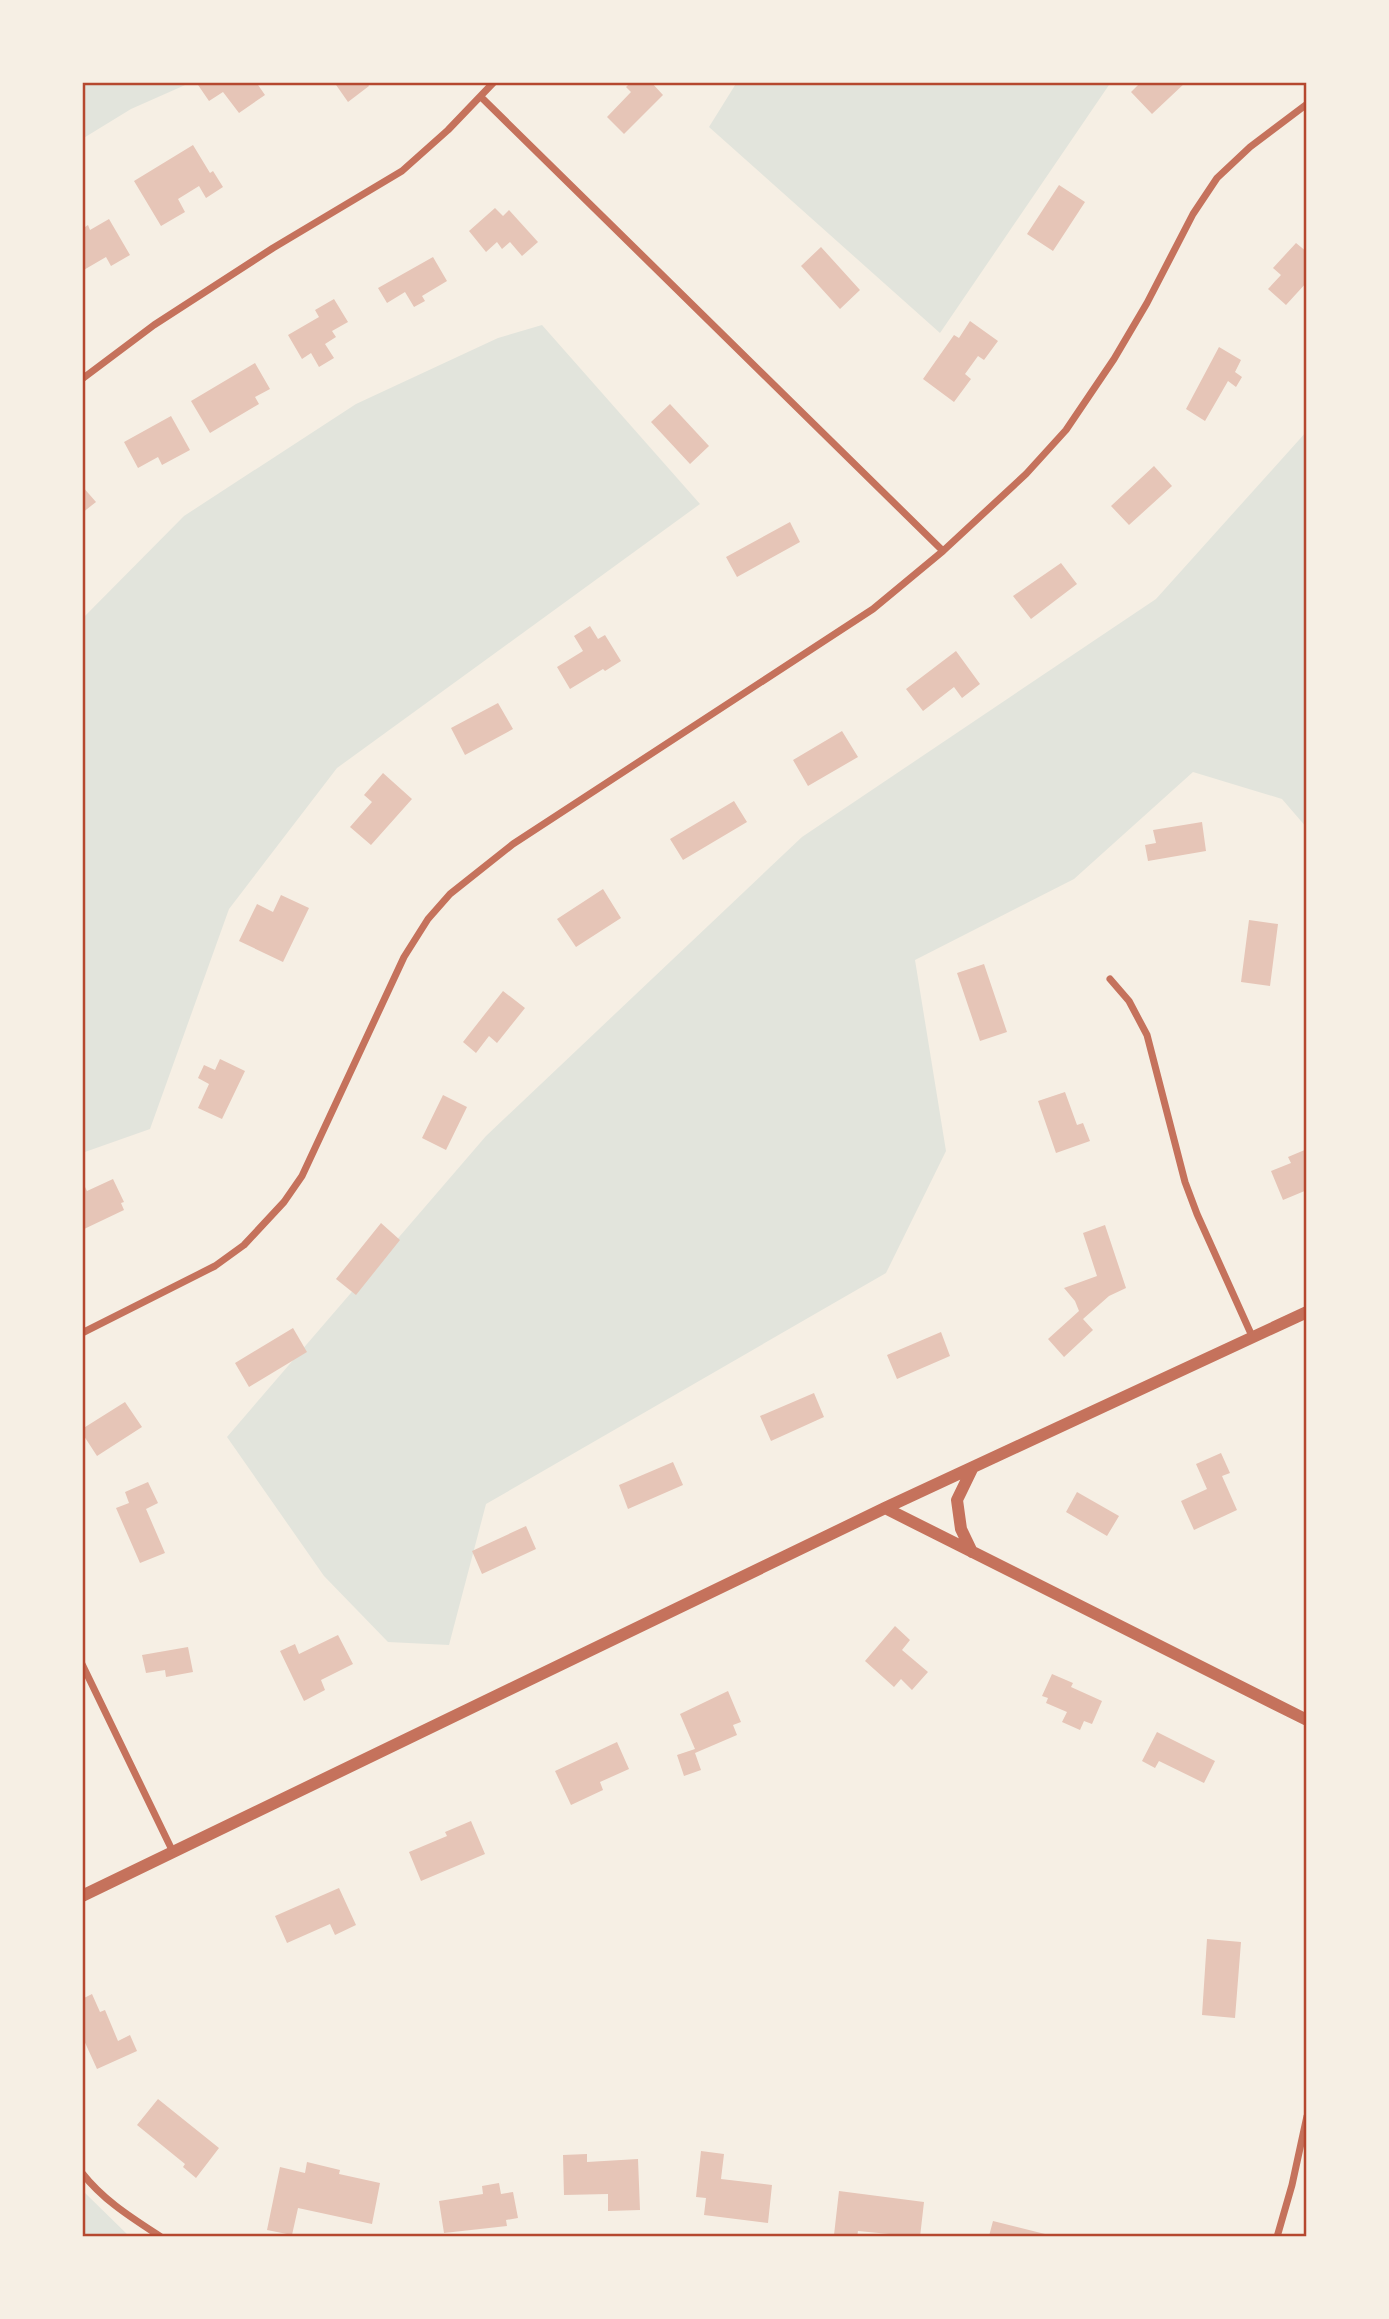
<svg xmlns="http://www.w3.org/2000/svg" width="1389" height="2319" font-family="'Work Sans',sans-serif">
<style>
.green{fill:#e2e4dc}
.building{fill:#e6c5b7}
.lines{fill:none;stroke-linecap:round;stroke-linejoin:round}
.minor{stroke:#c5725c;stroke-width:7}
.tertiary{stroke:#c5725c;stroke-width:12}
.neatline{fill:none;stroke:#b5482f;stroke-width:2.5}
</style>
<rect width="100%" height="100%" fill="#f6efe4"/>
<path class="green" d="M82,82h110l-61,27 -49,30z
M737,82h374l-171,251 -231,-206z
M542,325l158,179 -363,264 -108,141 -79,220 -68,24v-534l102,-103 172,-112 142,-66z
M1307,431v397l-25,-29 -89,-27 -119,107 -159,81 31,191 -60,122 -400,231 -37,141 -61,-3 -64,-66 -97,-139 259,-301 316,-299 354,-238z
M82,2190l48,47h-48z"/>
<path class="building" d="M196,82h60l9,13 -26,18 -16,-21 -14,9z
M334,82h33l2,4 -21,16z
M631,82h20l12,13 -39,39 -17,-17 24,-25 -5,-5z
M1141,82h45l-34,32 -21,-22z
M193,145l17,28 3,-2 10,16 -17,11 -7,-12 -21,13 7,13 -24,14 -27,-45z
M1059,185l26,17 -32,49 -26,-17z
M495,208l8,8 6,-6 29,32 -16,14 -12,-14 -8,7 -5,-7 -11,10 -17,-21z
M109,219l21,36 -19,11 -5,-9 -24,14v-42l6,-4 2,5z
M1296,243l11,9v30l-21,23 -18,-16 13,-14 -8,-7z
M821,247l39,43 -20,19 -39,-43z
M433,257l14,24 -25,15 3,5 -11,6 -9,-15 -18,11 -9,-15z
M334,299l14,23 -16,9 4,6 -11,7 9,14 -15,9 -8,-14 -9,6 -14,-24 31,-18 -4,-7z
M970,321l28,20 -14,19 -6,-4 -13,18 6,5 -17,23 -31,-23 31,-44 5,3z
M1219,347l22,13 -6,12 7,5 -6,10 -8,-6 -23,40 -19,-12z
M255,363l15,26 -15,8 4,7 -49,29 -19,-32z
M670,404l39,42 -19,18 -39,-42z
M171,416l19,34 -28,15 -4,-8 -20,11 -14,-26z
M1154,466l18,20 -43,39 -18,-19z
M82,486l14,16 -14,11z
M790,522l10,20 -63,35 -11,-20z
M1061,563l16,21 -46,35 -18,-23z
M590,626l8,13 7,-4 16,26 -16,10 -2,-2 -33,20 -13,-22 26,-16 -9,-15z
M956,651l24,33 -18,14 -8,-11 -31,24 -17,-22z
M498,703l15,26 -48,26 -14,-27z
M842,731l16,26 -50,29 -15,-26z
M383,773l29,26 -41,46 -21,-18 22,-25 -8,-7z
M734,801l13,21 -64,38 -13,-21z
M1202,822l4,29 -58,10 -3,-16 11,-2 -3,-13z
M603,889l18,29 -45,29 -19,-28z
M281,895l28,13 -26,54 -44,-21 18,-37 16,8z
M1249,920l29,4 -8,62 -29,-4z
M984,964l23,68 -27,9 -23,-68z
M503,991l22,17 -28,35 -8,-7 -13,17 -13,-11z
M220,1059l25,12 -23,48 -24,-11 11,-24 -11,-6 6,-13 11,5z
M1065,1092l12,33 6,-2 7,18 -34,12 -18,-52z
M443,1095l24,12 -21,43 -24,-12z
M1307,1149v41l-24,10 -12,-29 20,-8 -3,-6z
M113,1179l11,23 -3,1 3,7 -42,20v-42l3,-1 2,4z
M381,1223l19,17 -44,55 -20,-16z
M1105,1225l21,63 -17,8 -26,23 10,11 -29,27 -16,-18 31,-28 -4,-10 -11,-13 33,-12 -14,-43z
M293,1328l14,24 -58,35 -14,-24z
M941,1332l9,24 -53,23 -10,-24z
M814,1393l10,24 -53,24 -11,-25z
M125,1402l17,25 -45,29 -15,-23v-4z
M1221,1453l9,20 -8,3 15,34 -43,20 -13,-29 26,-12 -11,-25z
M673,1462l10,23 -55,24 -9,-24z
M148,1482l10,21 -12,6 19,44 -25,10 -24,-55 13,-5 -4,-11z
M1077,1492l42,24 -12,20 -41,-24z
M526,1526l10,23 -54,25 -10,-23z
M895,1626l15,14 -8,10 26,22 -16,18 -11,-11 -7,8 -29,-26z
M338,1635l15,29 -32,16 4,10 -21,11 -24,-50 15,-7 4,10z
M188,1647l5,25 -27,5 -1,-7 -19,3 -4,-18z
M1052,1674l21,9 -2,4 31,14 -10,23 -8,-3 -4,9 -18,-8 5,-10 -21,-9 2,-5 -6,-2z
M728,1691l13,31 -8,3 4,10 -42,18 6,17 -17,6 -7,-21 18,-6 -15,-35z
M1157,1732l58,29 -11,22 -45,-22 -4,7 -13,-7z
M617,1742l12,27 -29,13 3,8 -32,15 -16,-34z
M471,1821l14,33 -64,27 -12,-29 38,-16 -2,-4z
M339,1888l17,37 -21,10 -5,-11 -43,19 -12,-27z
M1207,1939l34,3 -6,76 -33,-3z
M92,1994l8,18 5,-2 13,31 12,-6 7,16 -40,18 -15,-33v-37z
M158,2099l61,49 -23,30 -13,-11 2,-3 -48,-39z
M701,2151l23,3 -3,25 51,6 -4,38 -64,-8 2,-17 -10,-1z
M587,2154v8l51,-3 2,51 -32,1v-17l-44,1 -1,-40z
M307,2162l33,8 -1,4 41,9 -8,41 -74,-16 -6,27 -25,-5 13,-63 25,6z
M499,2183l2,11 12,-2 5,26 -12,2 1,6 -63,7 -5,-32 44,-7 -1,-8z
M839,2191l85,11 -4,35 -62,-6 -1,6 -23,-2z
M993,2221l60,15v1h-73l1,-3 8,2z"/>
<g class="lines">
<path class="minor" d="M481,97l462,454
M82,379l72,-54 119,-77 129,-77 46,-41 46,-48
M1110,979l19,22 18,34 38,147 12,32 55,122
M82,1333l133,-67 29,-21 40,-43 18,-26 102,-219 24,-38 22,-25 63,-50 360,-235 70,-58 83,-77 40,-44 48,-71 33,-56 46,-89 24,-36 33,-31 57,-43
M82,1664l91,188
M82,2173c22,28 50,45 79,64
M1277,2237l15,-52 15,-69"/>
<path class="tertiary" d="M885,1508l422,212
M972,1552l-11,-23 -4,-29 16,-33
M82,1896l803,-388 422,-196"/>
</g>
<rect width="1389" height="2319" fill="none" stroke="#f6efe4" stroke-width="168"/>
<rect x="84" y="84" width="1221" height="2151" class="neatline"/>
</svg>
